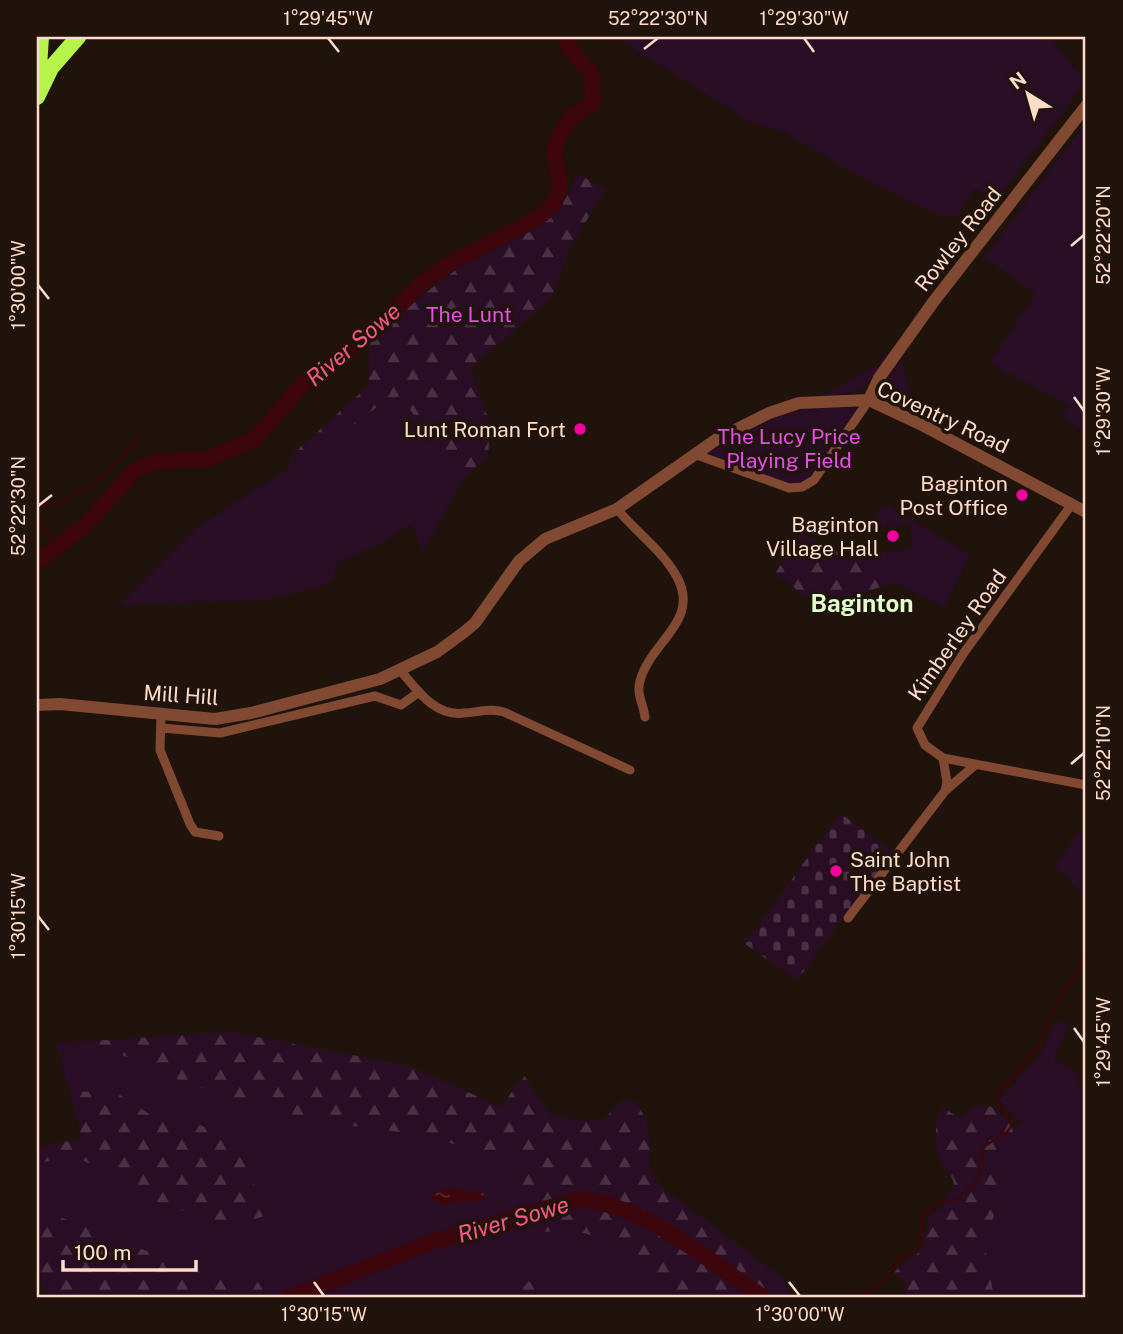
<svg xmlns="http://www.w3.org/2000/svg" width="1123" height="1334" font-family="'Public Sans',sans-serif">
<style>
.green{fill:#290d24}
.forest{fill:url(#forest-firs)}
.cemetery{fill:url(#cemetery-stones)}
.water{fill:url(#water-ripples)}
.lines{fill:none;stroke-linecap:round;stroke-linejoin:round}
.stream{stroke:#3d050c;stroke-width:2.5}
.river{stroke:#3d050c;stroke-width:16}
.minor{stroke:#824932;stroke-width:9}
.tertiary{stroke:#824932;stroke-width:12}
.trunk{stroke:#b7f44a;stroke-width:16}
.ticks{fill:none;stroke:#ffdcc9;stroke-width:2.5}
.poi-dot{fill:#f4009f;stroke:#1f130b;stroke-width:2.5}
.labels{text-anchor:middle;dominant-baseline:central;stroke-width:7;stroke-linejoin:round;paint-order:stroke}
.street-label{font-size:21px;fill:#ffdcc9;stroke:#1f130b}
.park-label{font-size:21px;fill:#e74de7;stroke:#1f130b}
.poi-label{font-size:21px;fill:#ffdcc9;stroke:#1f130b;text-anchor:end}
.water-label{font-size:23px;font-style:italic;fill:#ff5787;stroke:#1f130b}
.quarter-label{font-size:24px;font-weight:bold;fill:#dfffcb;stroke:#1f130b}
.neatline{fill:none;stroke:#ffdcc9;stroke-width:2.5}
.ticks-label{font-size:18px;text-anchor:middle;fill:#ffdcc9}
</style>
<defs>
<pattern id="forest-firs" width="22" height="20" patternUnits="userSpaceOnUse" patternTransform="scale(1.75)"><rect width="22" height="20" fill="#290d24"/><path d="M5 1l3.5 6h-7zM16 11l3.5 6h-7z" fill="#493042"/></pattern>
<pattern id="cemetery-stones" width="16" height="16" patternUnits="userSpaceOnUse" patternTransform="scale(1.75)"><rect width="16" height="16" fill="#290d24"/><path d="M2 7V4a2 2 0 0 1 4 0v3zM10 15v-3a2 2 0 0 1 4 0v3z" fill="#493042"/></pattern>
<pattern id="water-ripples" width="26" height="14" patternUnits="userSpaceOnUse" patternTransform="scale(1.75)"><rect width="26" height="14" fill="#3d050c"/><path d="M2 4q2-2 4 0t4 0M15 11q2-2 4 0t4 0" fill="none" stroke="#5a292e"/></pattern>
</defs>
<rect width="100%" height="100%" fill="#1f130b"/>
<path class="green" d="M615,37h435l36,45 -92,121 -19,-15 -17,28h-18l-96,-48 -62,-37 -32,-9z
M1086,123v311l-23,-18 6,-11 -80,-42 46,-69 -51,-37z
M886,352l3,3c-25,34 -24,39 -68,41l55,-30z
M899,362l4,2 14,58 -28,-19 -6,-9 2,-11z
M400,395l64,83 -41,74 -12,-28 -31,20 -43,19 -6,18 -7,5 -58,14 -147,5 78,-78 91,-58 15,-6 78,-59z
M822,405l37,4 -53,73 -18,3 -80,-32 58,-34z
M887,505l84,50 -27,53 -97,-51 64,-9 -1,-25 -45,8 -6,-2z
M1086,825v77l-21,-29 -11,-3 19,-32z
M1056,1020l13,5 -15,35 22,11 6,22 4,5v199h-92l-9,-50 16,-57 -2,-21 14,-26v-13l13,-10 -7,1 -20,-21 42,-47z
M233,1032l177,34 91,42 78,91 184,98h-717l-9,-32v-117l45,-10 -26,-95z"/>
<path class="forest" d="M576,173l30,16 -36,58 -18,51 -82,70 20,56 -2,32 -24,22 -65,-82 -18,8 -78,59 -15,6 4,-14 77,-70v-40l8,-11c26,-21 51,-45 79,-64 44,-28 107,-39 120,-97z
M801,533l95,49 -47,15h-46l-14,-15 -15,-7z
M230,1032l180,34 91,41 23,-32 26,40 31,6 22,-1 21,-21 12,3c15,22 15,41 13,67l14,19 124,94 4,15h-126c-23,-21 -47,-52 -78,-63 -6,-3 -39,-1 -50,-3l-13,-16 -3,-63 -18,6 -81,-23 -108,-14 -126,-37 -98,-43z
M112,1091c21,9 37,26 55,33 10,4 22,-2 32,1 41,11 55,55 66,91l-36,10 -68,-22 -59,-35 -27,-12 -38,6v-15l45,-10 -12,-46z
M980,1103l4,5 6,-2 17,14 6,10v13l-14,26 2,21 -16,57 9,50h-89v-15l-11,-9c7,-10 20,-13 26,-23 11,-16 -2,-32 22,-42l5,-13 7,-9c-1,-11 -5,-11 -10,-19 -9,-15 -12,-46 -1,-60l17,12z
M37,1201l13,12 163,64h42l12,20h-221l-9,-32z
M534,1277l23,15 1,5h-38l-3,-5z"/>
<path class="cemetery" d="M840,813l53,39 -96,128 -52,-36z"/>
<path class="water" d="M449,1188l34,4 2,4c-11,10 -29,2 -43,9l-11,-6 2,-6z"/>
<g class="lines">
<path class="stream" d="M37,507c43,-5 74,-37 101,-69
M37,515l18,34
M859,1297l24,-16 19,-25 14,-6 6,-20 -2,-7c8,-16 16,-24 33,-22 23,-18 30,-21 29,-53l25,-16 6,-8 -15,-18 -1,-10 42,-50 20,-50 16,-19 11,-29"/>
<path class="river" d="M37,562l51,-39 47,-53 19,-8 53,-3 48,-20 49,-56 75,-58 41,-40 32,-23 83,-42 19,-15 6,-17 -6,-36 6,-19 15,-19 18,-11 -1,-29 -22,-25 -3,-12
M290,1297l145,-56 144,-42c67,6 129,62 184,98"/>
<path class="minor" d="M694,454l95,34 13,-1 12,-7 55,-80
M1072,504l-109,150 -46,74 8,17 18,13 143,27
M617,509c18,22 46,42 60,68 24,44 -27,65 -37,104 -4,13 4,25 5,36
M401,671c16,19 34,46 63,42 15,-1 26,-5 40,-1l126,58
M161,715l-1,35 30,74 5,8 24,4
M162,728l58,5 155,-37 26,9 18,-13
M943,758l4,24 -2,9
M848,918l97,-127 30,-26"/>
<path class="tertiary" d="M869,400l10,-22 55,-77 152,-195
M37,705l23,-1 155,15 36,-6 129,-34 57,-27 26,-19 12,-10 44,-62 26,-22 72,-30 100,-70 52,-26 30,-10 70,-3 51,24 166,88"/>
<path class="trunk" d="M38,83l3,-46
M37,97l14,-29 27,-31"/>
</g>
<path class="ticks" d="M328,38l11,14M804,38l10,14M644,49l14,-11M1071,246l13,-11M38,285l11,14M1074,397l10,14M38,506l14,-11M1071,764l13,-11M38,916l11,14M1074,1028l10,14M314,1282l10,14M789,1282l11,14"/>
<g class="poi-dot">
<circle cx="580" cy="429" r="7"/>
<circle cx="1022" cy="495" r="7"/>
<circle cx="893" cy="536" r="7"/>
<circle cx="836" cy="871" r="7"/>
</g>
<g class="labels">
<g class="street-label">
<text transform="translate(958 239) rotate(-52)">Rowley Road</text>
<text transform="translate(943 417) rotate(25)">Coventry Road</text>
<text transform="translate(957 635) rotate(-55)">Kimberley Road</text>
<text transform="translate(181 695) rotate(4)">Mill Hill</text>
</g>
<g class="park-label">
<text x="469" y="314">The Lunt</text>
<text x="789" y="436">The Lucy Price<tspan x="789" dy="24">Playing Field</tspan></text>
</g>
<g class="poi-label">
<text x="566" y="429">Lunt Roman Fort</text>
<text x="1008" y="483">Baginton<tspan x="1008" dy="24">Post Office</tspan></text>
<text x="879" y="524">Baginton<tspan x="879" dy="24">Village Hall</tspan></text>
<text x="850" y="859" text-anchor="start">Saint John<tspan x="850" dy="24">The Baptist</tspan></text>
</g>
<g class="water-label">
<text transform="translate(353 344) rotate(-40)">River Sowe</text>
<text transform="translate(513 1219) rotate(-16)">River Sowe</text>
</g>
<g class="quarter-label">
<text x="862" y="603">Baginton</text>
</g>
</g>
<rect width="1123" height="1334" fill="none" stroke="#1f130b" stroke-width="77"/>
<g transform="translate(1028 94) rotate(323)" stroke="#1f130b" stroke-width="5" paint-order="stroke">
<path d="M0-5L12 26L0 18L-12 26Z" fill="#ffdcc9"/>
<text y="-10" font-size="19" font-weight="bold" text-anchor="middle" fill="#ffdcc9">N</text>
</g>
<path d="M63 1260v10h133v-10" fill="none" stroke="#ffdcc9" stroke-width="3.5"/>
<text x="74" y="1260" font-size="21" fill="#ffdcc9" stroke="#1f130b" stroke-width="5" paint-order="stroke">100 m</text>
<rect x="38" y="38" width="1046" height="1258" class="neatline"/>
<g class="ticks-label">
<text x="328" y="25">1°29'45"W</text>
<text x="658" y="25">52°22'30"N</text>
<text x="804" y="25">1°29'30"W</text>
<text transform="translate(1104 235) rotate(-90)" y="6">52°22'20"N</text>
<text transform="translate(19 285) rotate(-90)" y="6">1°30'00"W</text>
<text transform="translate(1104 411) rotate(-90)" y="6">1°29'30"W</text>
<text transform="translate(19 506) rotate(-90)" y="6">52°22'30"N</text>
<text transform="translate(1104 753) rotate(-90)" y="6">52°22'10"N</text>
<text transform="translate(19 916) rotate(-90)" y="6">1°30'15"W</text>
<text transform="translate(1104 1042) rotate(-90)" y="6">1°29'45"W</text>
<text x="324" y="1321">1°30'15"W</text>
<text x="800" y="1321">1°30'00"W</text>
</g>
</svg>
